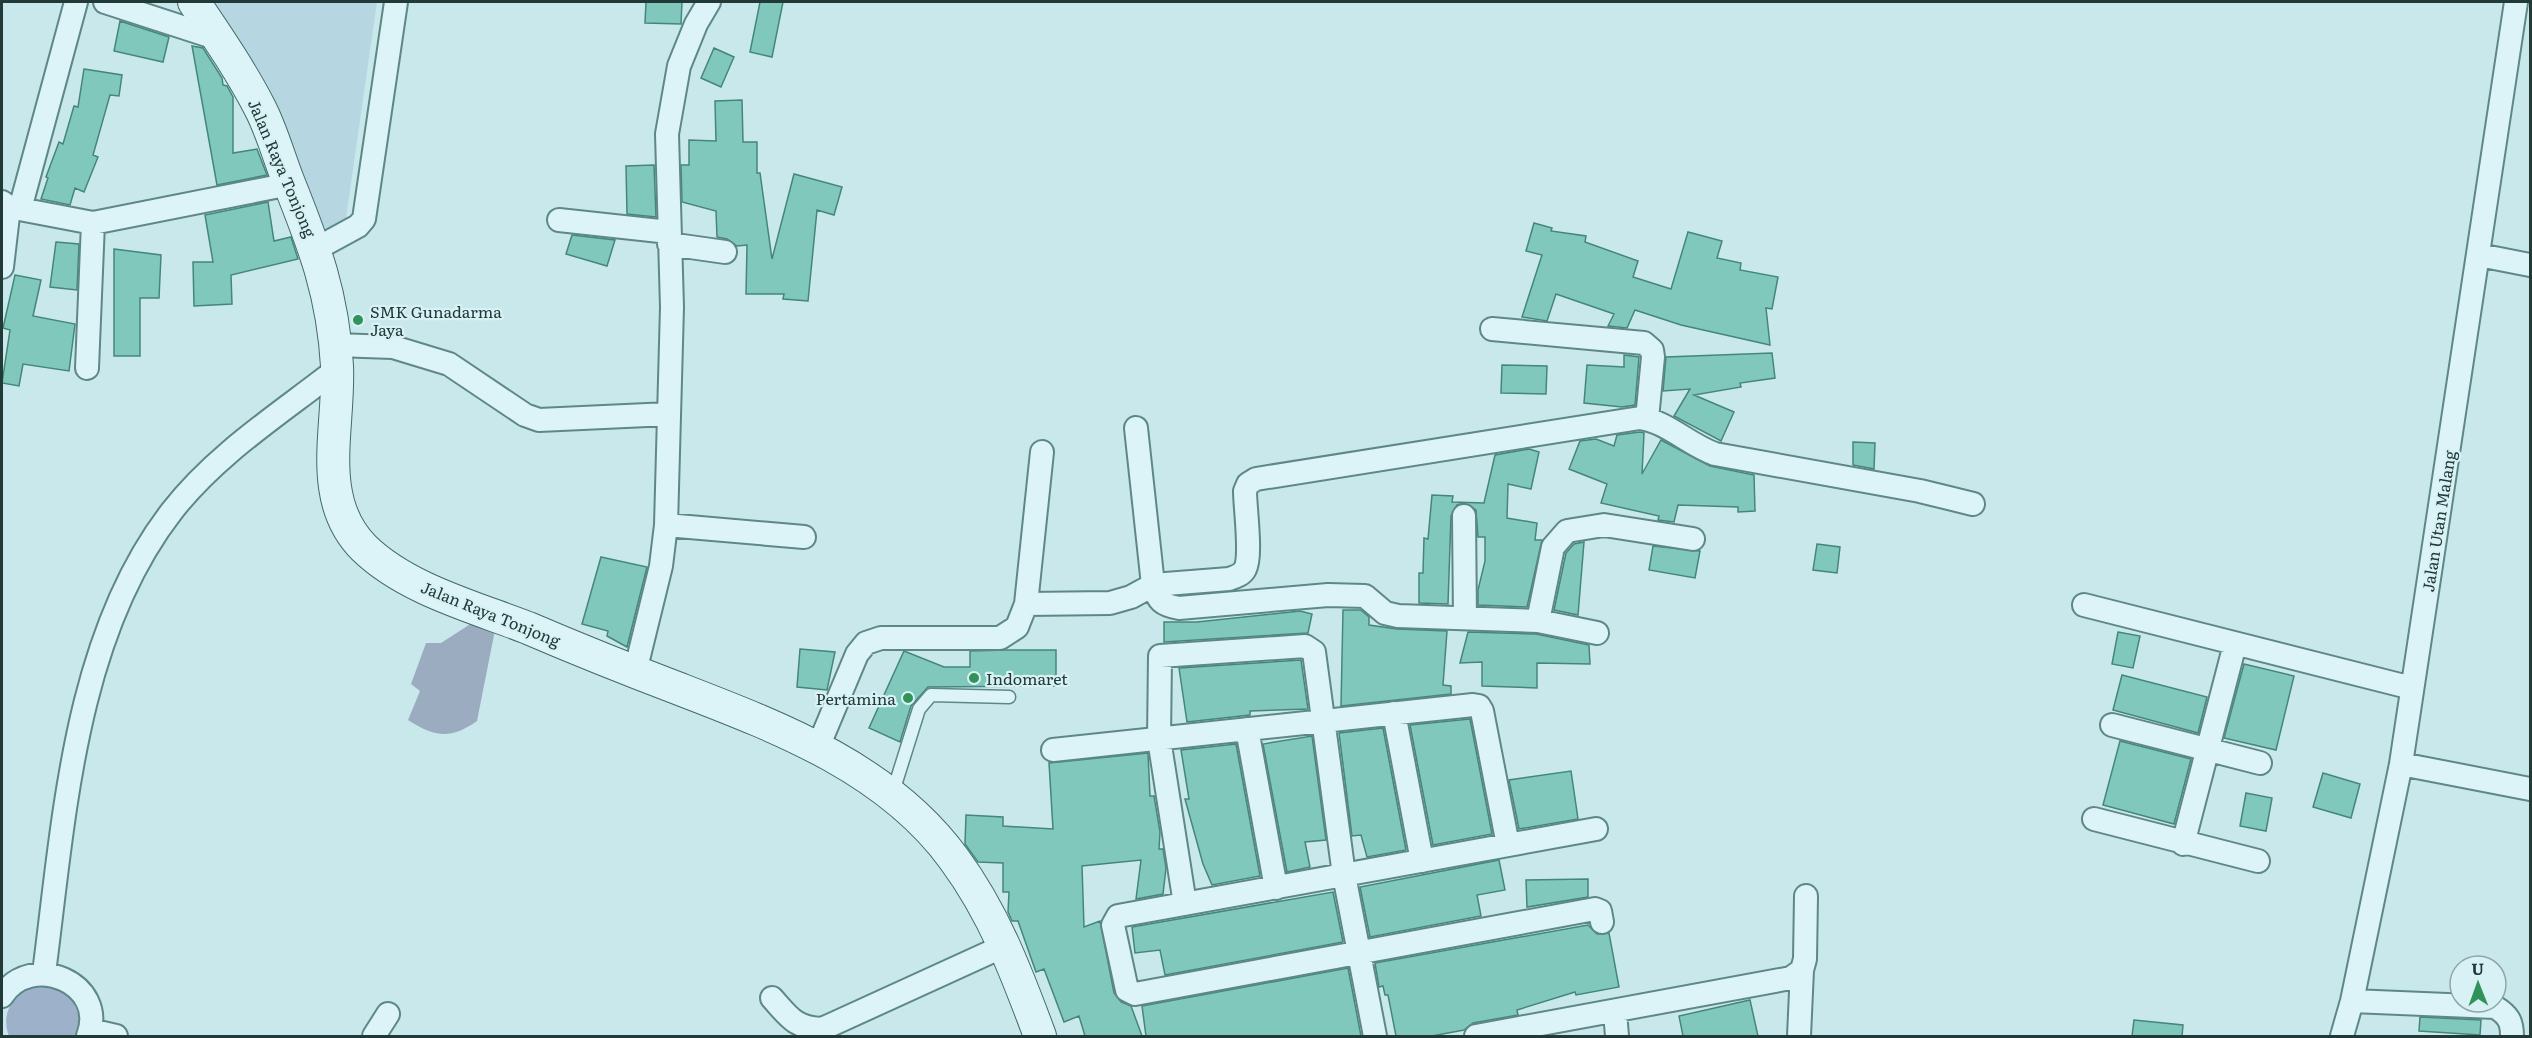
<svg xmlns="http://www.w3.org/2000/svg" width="2532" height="1038" font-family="Literata,serif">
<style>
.farmland{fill:#b6d7e2}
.green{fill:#9db2ca}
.cemetery{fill:#9bacc0}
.building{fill:#81c8bc;stroke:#45867a;stroke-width:1.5}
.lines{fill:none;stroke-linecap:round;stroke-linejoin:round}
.lane-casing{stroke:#5e8886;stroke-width:15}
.street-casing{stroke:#5e8886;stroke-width:26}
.secondary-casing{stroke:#416a66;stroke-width:34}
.lane{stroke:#dcf4f7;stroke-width:12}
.street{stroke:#dcf4f7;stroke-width:22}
.secondary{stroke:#dcf4f7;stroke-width:32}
.poi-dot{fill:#32935a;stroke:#d8f1f4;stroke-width:2}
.labels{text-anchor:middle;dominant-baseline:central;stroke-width:4.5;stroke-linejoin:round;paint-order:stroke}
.street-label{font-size:16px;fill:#213937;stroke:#d8f1f4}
.poi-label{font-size:16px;fill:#213937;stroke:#d8f1f4;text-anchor:start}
</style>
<rect width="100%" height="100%" fill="#c9e8ec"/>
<path class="farmland" d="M209,2h168l-31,216 -20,13z"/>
<path class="green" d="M36,985h12l23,11 9,23 -3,17h-68c-9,-23 4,-42 27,-51z"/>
<path class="cemetery" d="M472,623l23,7 -18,91c-27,19 -42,16 -69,-1l12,-29 -9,-7 15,-41h15z"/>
<path class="building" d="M646,2h36l-1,22 -36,-1z
M760,2h23l-11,55 -22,-5z
M120,21l49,16 -6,25 -49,-11z
M192,46l11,2 19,30 1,7 4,1 6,11v56l24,-4 10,26 -50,10z
M714,48l20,9 -13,30 -20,-9z
M84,69l38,6 -3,21 -9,-1 -17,60 5,2 -14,35 -9,-4 -5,17 -29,-6 7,-21 -2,-1 13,-35 4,2 11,-38 4,1z
M742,100l1,42h14v31h3l12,86 22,-85 48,13 -8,28 -17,-5 -9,91 -25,-2 1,-5h-38l1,-49 -10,1 -10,-7 -10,-2 -1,-26 -34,-9 -1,-37h8v-25l27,1 -1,-40z
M654,165l2,52 -29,-3 -1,-48z
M268,202l6,39 17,-4 7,22 -67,16 1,29 -38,2 -1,-44h20l-8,-47z
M1534,223l18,5 -1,3 35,5 -1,6 53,19 -5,16 38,12 17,-57 34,9 -5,17 24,5 -1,7 38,7 -6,32 -6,-1 4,37 -89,-20 -46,-15 -8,18 -19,-2 6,-12 -58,-20 -9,27 -25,-4 20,-62 -16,-4z
M572,235l43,5 -8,26 -41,-12z
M56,242l23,2 -2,46 -27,-3z
M114,249l47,6 -2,43h-19v58h-26z
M15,275l26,5 -8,36 42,8 -6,47 -46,-7 -4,22 -17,-3 8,-53 -7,-2z
M1772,353l3,25 -35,5 1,4 -47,8 40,17 -13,29 -47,-25 16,-27 -27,2 3,-34z
M1624,355l15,2 -4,48 -13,2 -38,-4 3,-38 37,2z
M1502,365l45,1 -1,28 -45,-1z
M1640,432l4,1 -2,41 19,-34 49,26 44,9 1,36 -17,1v-5l-60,-2 -4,17 -16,-2 1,-4 -58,-13 6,-19 -38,-15 11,-28 16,-2 18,7 3,-11z
M1853,442l22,1 -1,26 -21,-4z
M1529,449l10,3 -8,37 -23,-5 -1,34 30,5 -2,17h7l-15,67 -49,-2v-15l7,-29v-24h-7l-2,-27 -12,-7 -7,2 -6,11 -3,88 -29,-1v-30h4l1,-35 4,1 4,-44 21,1 -1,6 32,1 11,-48z
M1584,542l-6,73 -24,-5 12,-57 8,-9z
M1817,544l23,3 -3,26 -24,-3z
M1653,546l47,5 -5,27 -46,-8z
M601,557l46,10 -20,80 -20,-11 1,-5 -26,-7z
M1343,610h18l8,7v8l28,4 50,2 -4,54 8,1v8l-110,12z
M1300,611l12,3 -4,19 -144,9v-20h33z
M1468,632l68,2 53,11 1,19 -53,-1v25l-55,-2v-24l-22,1z
M2118,632l22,4 -7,32 -21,-4z
M800,649l35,3 -8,38 -30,-3z
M1007,650h49v36l-128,1 -17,19 -11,36 -31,-14 35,-77 40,16h26v-16z
M1301,660l7,49 -58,2v4l-63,7 -8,-54z
M2244,664l50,12 -18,74 -52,-12z
M2122,675l85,22 -9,36 -85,-23z
M1470,719l22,115 -59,11 -23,-120z
M1383,728l23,122 -39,7 -6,-22 -9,1 -13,-103z
M1312,736l14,104 -21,2 5,25 -23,5 -24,-128z
M2120,741l71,18 -17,65 -71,-19z
M1236,744l24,132 -48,9 -9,-21 -18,-65h4l-8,-49z
M1148,753l2,43h4l6,36 -1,17h4l3,19 -3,26 -27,5 5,-39 -59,6 2,61 16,-6 14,72 7,9 10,4 11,30h-57l-6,-20 -15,6 -20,-53 -8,3 -18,-51h-6l-4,-9 1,-20h-6v-29l-25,-1 -13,-18 1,-29 37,2v9l50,3 -4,-66z
M1571,771l7,48 -59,10 -10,-49z
M2323,773l37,11 -9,34 -38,-11z
M2246,793l26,5 -6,33 -26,-5z
M1499,860l6,30 -28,5 4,21 -111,21 -10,-50z
M1588,879v18l-61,10 -1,-27z
M1333,892l10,50 -178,33 -5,-25 -25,3 -3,-26z
M1588,925l9,9 12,-1 10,54 -43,8 -1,-3 -58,18 1,5 -45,8 -9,7 -32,6h-36l-8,-41h-3l-2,-9 -4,1 -4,-24z
M1348,968l13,68h-215l-4,-30z
M1750,1000l8,36h-75l-4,-20z
M2420,1017l61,3 -1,15 -61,-4z
M2134,1020l49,5 -1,11h-50z"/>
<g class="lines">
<defs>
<path id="lane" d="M892,795l27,-86 12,-14 78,2"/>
<path id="street" d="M105,2l114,37
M2,202l7,5 84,16 197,-39
M20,209l56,-207
M559,220l110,12
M669,244l56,8
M316,249l42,-23 6,-7 32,-217
M2479,255l51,10
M2,267l7,-60
M1492,329l152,14 8,7 1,7 -6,62
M335,345l58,2 56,17 76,51 14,5 130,-6
M87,368l6,-145
M1136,428l17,157c5,16 9,20 26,23l149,-13 37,1 20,17 13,3 140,5 59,12
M1464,516l1,102
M666,525l138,12
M1026,604l16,-152
M2084,605l328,83
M1538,621l15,-74 14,-16 37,-6 89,14
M635,672l26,-106 5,-41 6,-218 -5,-173 12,-68 17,-42 13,-22
M1394,713l28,148
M2112,725l148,38
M1247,729l29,159
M818,747l39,-93 9,-11 15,-5h119l17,-11 9,-23 84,-1 21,-6 22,-12 76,-6c6,-2 13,-4 16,-10 7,-13 0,-61 0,-78l3,-7 8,-5 384,-61c26,3 49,27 75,36l205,37 53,13
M1053,750l420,-45 6,1 3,5 26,134
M2401,764l129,25
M2094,819l164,42
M1596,829l-478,87 -5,9 14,65 8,4 460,-85 5,2 2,11
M2183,844l52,-200
M1185,904l-26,-165 1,-83 145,-10 9,6 30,223 31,161
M44,973c20,-153 30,-336 128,-462 44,-57 109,-98 165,-142
M2,996c29,-45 106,-13 86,40
M772,998c17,19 23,30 50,31l184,-84
M2352,1001l143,6c13,8 17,14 17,29
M1615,1012l2,24
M90,1030l26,6
M374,1036l14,-22
M1476,1036l315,-58 11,-8 3,-11 1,-63
M1799,1036l3,-66
M2342,1036l10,-35 49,-237 115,-762"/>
<path id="secondary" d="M194,2c23,34 47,69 66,106 12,23 19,50 29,75 26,65 44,112 48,183 3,61 -22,133 27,182 42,41 110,59 164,80 49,21 99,41 149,60 101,39 211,80 277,171 40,54 63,115 86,177"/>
</defs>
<use href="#lane" class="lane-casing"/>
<use href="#street" class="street-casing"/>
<use href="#secondary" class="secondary-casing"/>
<use href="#lane" class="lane"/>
<use href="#street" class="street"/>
<use href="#secondary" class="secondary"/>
</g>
<g class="poi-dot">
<circle cx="358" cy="320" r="6"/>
<circle cx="974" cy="678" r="6"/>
<circle cx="908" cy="698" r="6"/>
</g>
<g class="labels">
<g class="street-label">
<text transform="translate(283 168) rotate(67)">Jalan Raya Tonjong</text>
<text transform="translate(2438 521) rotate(-81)">Jalan Utan Malang</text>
<text transform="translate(491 613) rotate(22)">Jalan Raya Tonjong</text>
</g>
<g class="poi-label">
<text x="370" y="311">SMK Gunadarma<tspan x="370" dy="18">Jaya</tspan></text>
<text x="986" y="678">Indomaret</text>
<text x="896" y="698" text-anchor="end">Pertamina</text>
</g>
</g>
<rect width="2532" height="1038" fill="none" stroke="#213937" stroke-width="6"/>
<g transform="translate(2478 984) rotate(359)"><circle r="28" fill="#d8f1f4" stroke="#8fa7a8" stroke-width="1.5"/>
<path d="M0-4.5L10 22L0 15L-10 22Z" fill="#32935a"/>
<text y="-9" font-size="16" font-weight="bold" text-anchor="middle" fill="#213937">U</text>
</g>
</svg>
